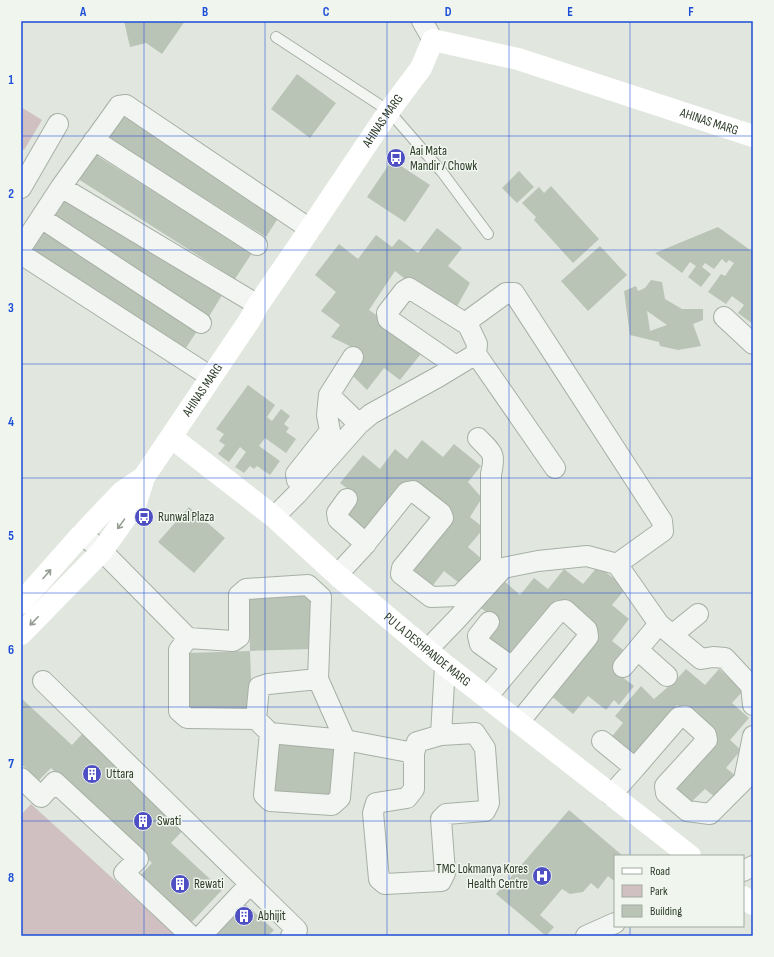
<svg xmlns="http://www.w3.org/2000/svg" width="774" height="957" font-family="'Sofia Sans Condensed',sans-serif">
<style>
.green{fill:#d0c0c2}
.building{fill:#b9c3b6;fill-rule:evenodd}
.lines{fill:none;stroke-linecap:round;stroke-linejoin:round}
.lane-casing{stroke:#a7b0a5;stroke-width:12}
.street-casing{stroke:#a7b0a5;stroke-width:22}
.lane{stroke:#f2f5f1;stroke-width:10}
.street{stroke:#f2f5f1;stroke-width:20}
.secondary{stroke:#fff;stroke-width:22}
.oneway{stroke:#969e94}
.grid{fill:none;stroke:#1d4ed8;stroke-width:1;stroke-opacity:0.55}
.labels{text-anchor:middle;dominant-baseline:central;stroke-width:3;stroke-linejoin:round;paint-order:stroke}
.street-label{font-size:13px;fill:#2d3c29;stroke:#f0f5ee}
.poi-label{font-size:13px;fill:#2d3c29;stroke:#f0f5ee;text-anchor:start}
.neatline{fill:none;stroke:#1d4ed8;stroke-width:1.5}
.grid-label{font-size:13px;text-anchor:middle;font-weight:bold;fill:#1d4ed8}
</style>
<rect width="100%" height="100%" fill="#e1e7df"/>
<path class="green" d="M21,107l21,13 -18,30 -3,-1z
M31,804l145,132h-155v-121z"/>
<path class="building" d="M124,21h61l-23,33 -16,-11 -16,4z
M297,74l39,29 -26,35 -39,-29z
M122,110l160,102 -16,25 -160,-101z
M91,152l161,101 -17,26 -160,-102z
M392,160l38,25 -25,37 -38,-25z
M519,171l15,16 -17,16 -15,-15z
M551,186l48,53 -26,24 -39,-43 2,-3 -14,-14 17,-16 5,6z
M64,190l160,102 -16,26 -161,-102z
M39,226l160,102 -17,26 -160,-102z
M718,227l35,25v72l-15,-11 6,-8 -12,-9 -6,8 -18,-12 13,-18 4,2 9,-13 -5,-3 -3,3 -4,-4 -8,10 -9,-6 -3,4 9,7 -10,13 -13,-10 8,-11 -6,-4 -8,11 -27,-20z
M437,228l25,20 -14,18 22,17 -15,27 -31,-16 -29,-23 -26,39 35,24 20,16 -24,30 -16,-12 -17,22 -16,-16 11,-22 -31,-15 9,-12 -19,-14 15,-19 -21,-17 24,-31 19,15 18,-24 16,12 7,-8 19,14z
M600,246l27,29 -39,36 -27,-30z
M651,280l11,2 3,17 17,10h21v11l-10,4 8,22 -23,4 -18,-4 -1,-4 -29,-7 -6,-44 12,-5 2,5 7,-3zM647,311l20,14 -17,6z
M248,385l27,20 -8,12 5,4 9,-12 9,7 -6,8 5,4 -3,4 10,7 -10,14 -21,-15 -6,8 21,15 -10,14 -13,-9 -3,3 -4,-3 -6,7 -9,-6 11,-15 -6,-5 -11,15 -11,-8 7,-9 -6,-4 5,-7 -8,-5z
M422,440l21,17 11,-13 27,22 -13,16 14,16 -12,19 14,11 -16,19 15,13 -20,26 -19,-15 -14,18 -25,-19 44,-54 -41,-33 -44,54 -24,-19 17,-22 -17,-13 23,-28 17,14 15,-20 12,10z
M189,507l36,31 -31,35 -36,-31z
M598,566l28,22 -14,17 17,14 -17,22 14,11 -14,17 22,17 -15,19 -5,-5 -8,10 -18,-14 -15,18 -23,-19 48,-60 -19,-17 -23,-18 -49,60 -24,-20 15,-19 -17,-13 22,-28 17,15 14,-17 14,11 16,-20 19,15z
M310,592l2,57 -62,2 -1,-57z
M250,651l2,57 -62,3 -2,-58z
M686,669l19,16 14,-16 24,22 -11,12 17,15 -19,22 11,10 -15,18 10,8 -20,22 -11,-9 -18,17 -17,-16 45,-52 -38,-33 -17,19 -28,36 -23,-20 14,-17 -8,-7 26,-30 13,13 21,-18z
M21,698l51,47 11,-12 103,94 -15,16 51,47 -33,35 -51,-47 14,-15 -101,-95 -12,12 -18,-16z
M275,737l61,4 -4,59 -61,-3z
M569,810l54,46h-8v23l-1,2 -6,-5 -10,13 -7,-6 -8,9 -13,2 -8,-5 -22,26 14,12 -8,9 -50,-42z
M243,902l31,28 -6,6h-56z"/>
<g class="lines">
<defs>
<path id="lane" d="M276,37l113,74 53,61 46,62"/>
<path id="street" d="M422,21l11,19
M94,140l163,105
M61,187l197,118
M21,188l37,-64
M41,218l160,105
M21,248l40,-61 58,-81 7,-1 184,124
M21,254l190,123
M724,317l29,27
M476,354l1,-10 -9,-19 1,-5 37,-27h8l148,228 1,10 -46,33 42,60 42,35 12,-2 12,1 26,28 2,19
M456,366l-68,-47 -1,-6 17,-22 5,-3 59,37
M329,395l30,29
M303,486l-6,-6 -1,-6 34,-43 -3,-16 2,-20 24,-38
M347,499l-10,14 1,6 28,25
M274,517l23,-23 62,-70 12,-10 67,-37 38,-23 79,114
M82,534l20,17 86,87
M337,575l26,-28 44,-55 6,-1 28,22 2,5 -41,50 -1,6 30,23 28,-1 32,-32v-90c5,-22 1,-21 -13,-36
M489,622l-11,14 2,8 32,23
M672,635l26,-21
M427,650l29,-30 47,-52 35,-7 49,-5 30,8
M638,650l29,26
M623,667l36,-43
M318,679l3,-82 -13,-12 -62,4 -7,6v42l-6,4 -45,-3 -9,12v61l8,7 69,1 3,-32 9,-3 50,-5 27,61 69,13
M43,681l254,249 -6,6
M487,697l72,-86 6,-1 22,20 1,7 -69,85
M256,719l14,14 75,7 -5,58 -8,7 -62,-4 -6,-6 6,-62
M441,735l-24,7 -3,11v36l-7,9 -31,5 -3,10 6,66 6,5 56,-3 4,-8 -4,-54 5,-5 39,-3 4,-8 -4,-55 -10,-15 -34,2 4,-70
M602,741l33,27 44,-51 6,-1 21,19 1,5 -42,46 1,7 21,18 23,3 34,-34 9,-44
M21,778l20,19 14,-15 83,77 -14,14 67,63
M611,795l24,-27
M743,871l10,-5
M201,936l49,-52
M586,936l29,-13"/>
</defs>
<use href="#lane" class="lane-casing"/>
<use href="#street" class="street-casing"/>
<use href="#lane" class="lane"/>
<use href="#street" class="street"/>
<g class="secondary">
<path id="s1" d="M171,437l103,80 63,58 108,90 245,191"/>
<path d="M21,603l61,-69 40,-42 22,-15"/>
<path id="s2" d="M21,634l81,-83 34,-48 8,-26 105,-156 9,-16 52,-76 79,-118 32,-43 12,-28 85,19 235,77"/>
<path d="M743,897l10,7"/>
</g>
</g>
<defs><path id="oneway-shaft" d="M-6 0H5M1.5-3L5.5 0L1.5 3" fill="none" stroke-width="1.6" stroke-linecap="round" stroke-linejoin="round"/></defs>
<g class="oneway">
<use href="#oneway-shaft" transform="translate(121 524) rotate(126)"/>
<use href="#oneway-shaft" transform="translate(47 574) rotate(-49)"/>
<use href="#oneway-shaft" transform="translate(34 621) rotate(134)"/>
</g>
<path class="grid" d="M144,21v915M265,21v915M387,21v915M509,21v915M630,21v835M21,136h732M21,250h732M21,364h732M21,478h732M21,593h732M21,707h732M21,821h732M630,926v10"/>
<defs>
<symbol id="bus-disc" viewBox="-11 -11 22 22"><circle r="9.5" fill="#4d4fc2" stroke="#f0f5ee"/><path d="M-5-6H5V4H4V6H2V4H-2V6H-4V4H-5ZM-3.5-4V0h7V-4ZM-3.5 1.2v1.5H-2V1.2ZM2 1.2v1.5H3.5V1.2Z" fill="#fff"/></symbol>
<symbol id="building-disc" viewBox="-11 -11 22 22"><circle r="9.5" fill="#4d4fc2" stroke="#f0f5ee"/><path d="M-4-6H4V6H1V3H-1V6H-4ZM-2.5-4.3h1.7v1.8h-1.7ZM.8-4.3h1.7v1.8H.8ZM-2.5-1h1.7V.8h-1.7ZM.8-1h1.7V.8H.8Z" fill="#fff"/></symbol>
<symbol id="hospital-disc" viewBox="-11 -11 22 22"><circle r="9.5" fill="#4d4fc2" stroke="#f0f5ee"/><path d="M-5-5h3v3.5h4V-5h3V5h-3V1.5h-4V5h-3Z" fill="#fff"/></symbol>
</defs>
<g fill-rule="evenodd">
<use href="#bus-disc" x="385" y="147" width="22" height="22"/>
<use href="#bus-disc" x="133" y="506" width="22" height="22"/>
<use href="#building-disc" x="81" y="763" width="22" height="22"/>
<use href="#building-disc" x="132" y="810" width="22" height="22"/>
<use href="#hospital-disc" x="531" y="865" width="22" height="22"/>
<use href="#building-disc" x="169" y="873" width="22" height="22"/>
<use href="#building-disc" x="233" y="905" width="22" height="22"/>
</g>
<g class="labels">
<g class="street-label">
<text stroke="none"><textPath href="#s2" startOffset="631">AHINAS MARG</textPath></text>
<text stroke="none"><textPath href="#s2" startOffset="1015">AHINAS MARG</textPath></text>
<text stroke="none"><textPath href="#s2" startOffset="307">AHINAS MARG</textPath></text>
<text stroke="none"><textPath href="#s1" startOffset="333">PU LA DESHPANDE MARG</textPath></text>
</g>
<g class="poi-label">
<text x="410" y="151">Aai Mata<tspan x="410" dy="15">Mandir / Chowk</tspan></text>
<text x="158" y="517">Runwal Plaza</text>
<text x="106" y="774">Uttara</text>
<text x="157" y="821">Swati</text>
<text x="528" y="869" text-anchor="end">TMC Lokmanya Kores<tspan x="528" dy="15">Health Centre</tspan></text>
<text x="194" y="884">Rewati</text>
<text x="258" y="916">Abhijit</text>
</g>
</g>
<rect width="774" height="957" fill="none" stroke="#f0f5ee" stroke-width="44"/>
<rect x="614" y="855" width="130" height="72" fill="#f0f5ee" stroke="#a2ab9f"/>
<rect x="622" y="868" width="20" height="6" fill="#ffffff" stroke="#a2ab9f"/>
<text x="650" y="875" font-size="12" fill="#2d3c29">Road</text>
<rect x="622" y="885" width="20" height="12" fill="#d0c0c2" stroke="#a2ab9f"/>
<text x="650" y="895" font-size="12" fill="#2d3c29">Park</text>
<rect x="622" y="905" width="20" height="12" fill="#b9c3b6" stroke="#a2ab9f"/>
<text x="650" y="915" font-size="12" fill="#2d3c29">Building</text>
<rect x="22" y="22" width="730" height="913" class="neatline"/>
<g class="grid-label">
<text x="83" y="16">A</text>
<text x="205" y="16">B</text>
<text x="326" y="16">C</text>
<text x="448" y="16">D</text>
<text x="570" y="16">E</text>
<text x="691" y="16">F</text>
<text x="11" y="84">1</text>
<text x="11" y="198">2</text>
<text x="11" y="312">3</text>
<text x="11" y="426">4</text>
<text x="11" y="540">5</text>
<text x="11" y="654">6</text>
<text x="11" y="768">7</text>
<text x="11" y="882">8</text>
</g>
</svg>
